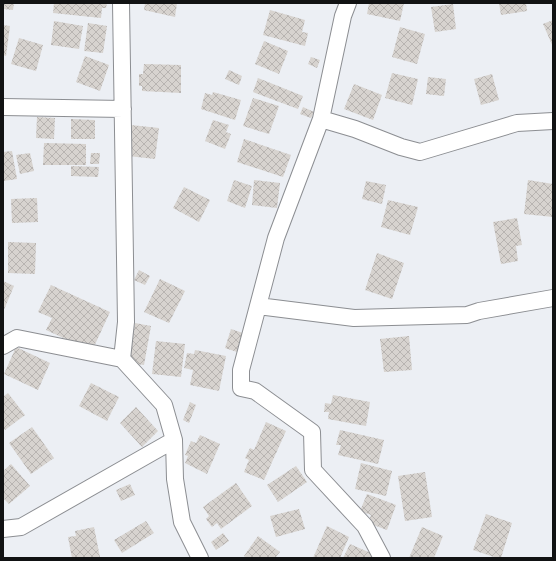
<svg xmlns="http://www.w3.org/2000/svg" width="556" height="561" font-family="Lato,sans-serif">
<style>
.building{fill:url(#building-cross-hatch)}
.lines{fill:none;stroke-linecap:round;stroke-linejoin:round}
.street-casing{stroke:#8c8e92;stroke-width:18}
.street{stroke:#fff;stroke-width:16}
</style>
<defs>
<pattern id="building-cross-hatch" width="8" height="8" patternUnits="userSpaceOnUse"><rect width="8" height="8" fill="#d7d3cf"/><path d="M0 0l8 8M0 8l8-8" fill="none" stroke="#b8b4b1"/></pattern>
</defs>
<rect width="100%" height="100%" fill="#eceff4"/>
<path class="building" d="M3,3h11l-1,7 -10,-1z
M54,3h53l-1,5h-4l-1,10 -48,-5z
M145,3h32l-2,14 -31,-7z
M369,3h35l-4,18 -33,-7z
M499,3h27l1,8 -26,4z
M453,4l3,25 -21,3 -4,-25z
M270,10l35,10 -3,12 6,1 -3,13 -42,-11z
M553,20v27l-10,-23z
M54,21l29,5 -4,23 -28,-4z
M88,23l19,3 -4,27 -19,-2z
M3,25l7,1 -4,30 -3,-1z
M400,27l25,7 -8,30 -25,-7z
M19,38l24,7 -7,26 -25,-7z
M264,41l24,10 -9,23 -24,-10z
M85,56l24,9 -9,26 -24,-9z
M311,57l9,3 -3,8 -9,-4z
M144,64l37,1v28l-39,-2v-5h-3v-12h4z
M229,70l13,6 -3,9 -14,-6z
M392,73l26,6 -6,26 -27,-7z
M492,74l7,26 -18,5 -7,-26z
M428,77l18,2 -2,17 -18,-2z
M258,78l45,18 -5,13 -45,-17z
M354,84l28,11 -9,25 -29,-11z
M213,92l28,8 -6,20 -34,-11 4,-16 7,2z
M253,98l26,8 -10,28 -26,-8z
M303,107l11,5 -3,6 -11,-4z
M37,117l18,1 -1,21 -18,-1z
M71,119l24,1v19h-24z
M213,120l16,5 -3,7 5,2 -6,15 -20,-8z
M131,125l28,3 -4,31 -27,-3z
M244,139l47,16 -8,22 -46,-15z
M44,143l42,1v21h-43z
M12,151l5,28 -14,2v-29z
M30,153l4,18 -14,3 -4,-19z
M91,153h9l-1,11h-9z
M71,166l28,1 -1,10 -27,-1z
M234,180l18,6 -7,22 -18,-7z
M254,180l26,3 -3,25 -25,-3z
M528,180l25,4v33l-29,-3z
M366,181l20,4 -4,19 -20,-5z
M184,187l26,13 -11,22 -26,-14z
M37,198l1,24 -26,1 -1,-24z
M388,200l30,7 -8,28 -29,-8z
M517,218l5,27 -6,1 2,15 -17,3 -8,-42z
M8,242l28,1 -1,31 -27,-1z
M377,253l27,10 -12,36 -27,-9z
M139,270l11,6 -5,9 -11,-5z
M160,279l25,12 -16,32 -25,-11z
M3,281l11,5 -11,26z
M51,285l59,27 -18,39 -46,-21 6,-12 -14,-6z
M135,323l16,3 -7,39 -16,-2z
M231,329l18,6 -6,19 -18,-6z
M409,336l3,34 -28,2 -4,-33z
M156,341l29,3 -4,33 -29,-3z
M16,347l34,16 -12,27 -34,-16z
M195,350l31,6 -7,35 -29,-6 3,-15 -9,-2 3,-15 7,1z
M91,383l28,14 -12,24 -28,-15z
M8,393l17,22 -20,15 -2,-2v-31z
M333,395l37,7 -4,24 -38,-7 1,-7h-5l1,-9 6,1z
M190,402l6,3 -7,18 -6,-3z
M136,407l22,24 -16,16 -22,-24z
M266,422l20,9 -22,49 -20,-8 5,-12 -4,-2 5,-10 4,2z
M32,427l22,31 -23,16 -22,-31z
M340,430l44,10 -6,24 -40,-9 3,-10h-5z
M200,435l20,9 -13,30 -22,-11 3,-7 -3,-1 6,-14 5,2z
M361,463l31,8 -6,25 -31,-7z
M11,464l19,22 -21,18 -6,-6v-27z
M296,466l11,16 -29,20 -11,-17z
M425,472l7,45 -27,4 -7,-45z
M236,483l16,23 -31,23 -4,-6 -5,4 -6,-8 3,-3 -6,-9z
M130,484l5,11 -14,6 -5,-11z
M367,494l29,11 -9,25 -19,-7 3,-8 -11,-4z
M299,509l6,20 -29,8 -6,-21z
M486,514l26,9 -11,35h-4l-24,-8z
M146,521l8,12 -32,20 -8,-13z
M327,526l22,11 -9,21h-27z
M94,527l6,30 -28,1 -4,-21 8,-1 -1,-5z
M422,527l21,9 -9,22h-25z
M223,533l6,8 -13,9 -5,-8z
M258,536l22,16 -5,6h-28l-3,-2z
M350,544l23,10 -1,4h-29z"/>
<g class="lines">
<defs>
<path id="street" d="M121,3l5,319 -4,37 42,46 10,35 1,39 7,43 18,36
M348,3l-5,13 -22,103 -45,119 -35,132v18l14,3 57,41 1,38 52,56 17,32
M3,107l120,2
M321,119l34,10 46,18 19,5 97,-29 36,-2
M258,306l96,12 113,-3 12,-4 74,-13
M3,346l14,-8 105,21
M3,529l18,-2 153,-87"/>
</defs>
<use href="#street" class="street-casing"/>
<use href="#street" class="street"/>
</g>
<rect width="556" height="561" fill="none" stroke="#111213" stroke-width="8"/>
</svg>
